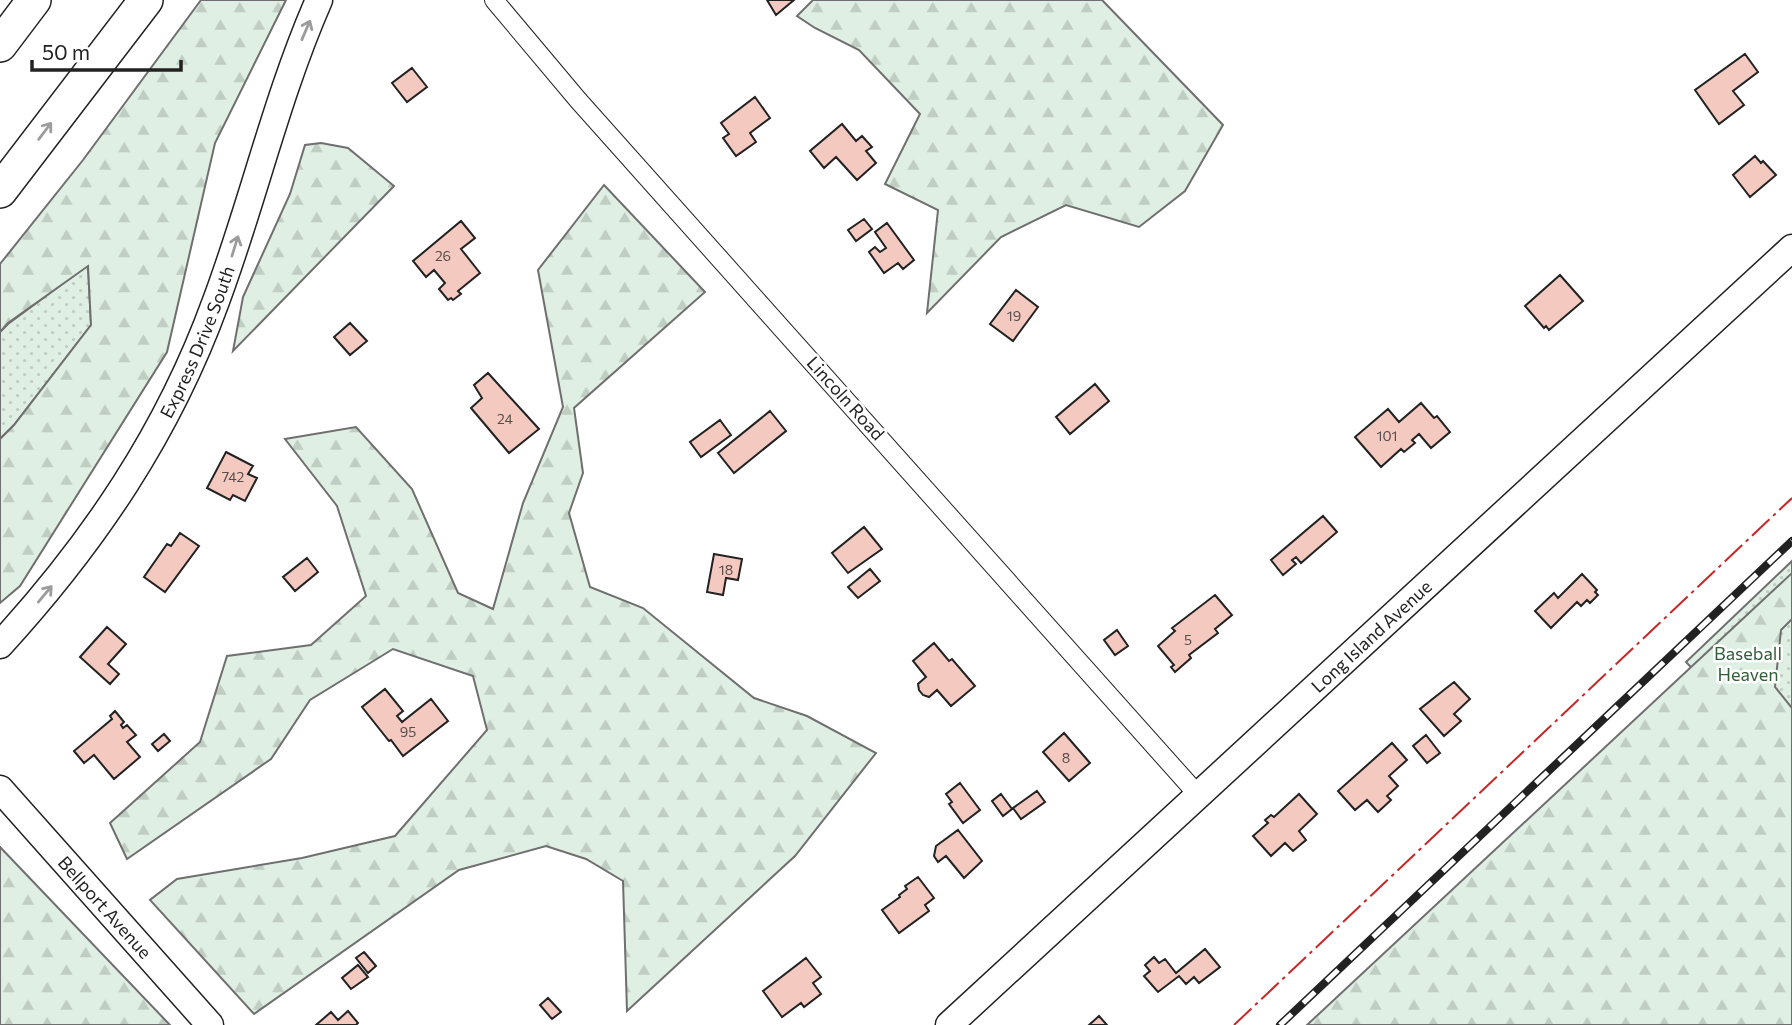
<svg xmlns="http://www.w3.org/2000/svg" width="1792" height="1025" font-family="Commissioner,sans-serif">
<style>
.green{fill:url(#green-dots);stroke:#6f6f6f;stroke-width:2}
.forest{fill:url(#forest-firs);stroke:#6f6f6f;stroke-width:2}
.building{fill:#f3c9c0;stroke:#222;stroke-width:2}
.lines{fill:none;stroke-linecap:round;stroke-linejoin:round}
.street-casing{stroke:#222;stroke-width:20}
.secondary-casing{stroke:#222;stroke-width:29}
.highway-casing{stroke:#222;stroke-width:36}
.street{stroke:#fff;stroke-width:18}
.secondary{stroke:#fff;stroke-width:26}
.highway{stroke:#fff;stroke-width:33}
.rail-casing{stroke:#222;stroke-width:8}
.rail{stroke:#fff;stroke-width:5;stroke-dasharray:16;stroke-linecap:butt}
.power{stroke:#c62828;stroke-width:2;stroke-dasharray:24 5 3.5 5;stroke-linecap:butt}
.oneway{stroke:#9c9c9c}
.labels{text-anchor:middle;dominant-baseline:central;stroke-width:5;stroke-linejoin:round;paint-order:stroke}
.number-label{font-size:14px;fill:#564c4a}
.street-label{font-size:18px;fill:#222;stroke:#fff}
.park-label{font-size:18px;fill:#2f5e38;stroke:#fff}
</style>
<defs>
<pattern id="green-dots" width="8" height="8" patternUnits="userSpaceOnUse" patternTransform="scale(1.75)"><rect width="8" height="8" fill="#e0efe3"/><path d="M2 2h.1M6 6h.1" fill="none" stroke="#c0cdc2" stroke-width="1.8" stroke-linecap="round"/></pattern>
<pattern id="forest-firs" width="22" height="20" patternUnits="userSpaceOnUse" patternTransform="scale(1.75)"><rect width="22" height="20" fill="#e0efe3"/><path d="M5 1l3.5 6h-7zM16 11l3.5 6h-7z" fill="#c0cdc2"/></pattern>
</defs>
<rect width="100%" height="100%" fill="#fff"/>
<path class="green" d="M88,265l3,60 -77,100 -14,14v-107l8,-8z
M1792,561v213l-106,-112z"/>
<path class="forest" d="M201,0h85l-71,143 -48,209 -147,234 -20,17v-164l14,-14 77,-100 -3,-59 -80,57 -8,9v-68l83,-104z
M813,0h289l121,125 -38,66 -46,36 -73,-22 -65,32 -74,76 11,-103 -53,-26 35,-70 -61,-64 -44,-22 -18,-12z
M321,143l27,5 46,38 -161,165 10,-54 47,-103 15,-49z
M604,185l101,107 -131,116 9,65 -14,40 21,74 53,21 111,90 53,18 69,37 -81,103 -168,155 -4,-130 -37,-22 -40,-13 -87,24 -205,144 -104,-114 27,-21 125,-21 93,-22 92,-106 -14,-54 -80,-27 -83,51 -39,59 -144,100 -17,-36 90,-81 27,-86 84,-11 55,-49 -29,-90 -52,-67 71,-12 56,62 46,104 35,16 30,-106 40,-96 -25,-137z
M1792,573v46l-11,11 -6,57 17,21v317h-485z
M0,846v1l170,178h-170z"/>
<path class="building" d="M767,0h27l-18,15z
M1745,54l13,18 -25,19 11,14 -25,19 -24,-34z
M412,68l15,19 -20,15 -15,-19z
M755,97l15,21 -20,15 6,9 -20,14 -13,-18 6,-4 -8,-11z
M842,124l14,17 6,-5 10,11 -6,4 10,12 -19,17 -21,-23 -12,11 -14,-17z
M1755,156l6,7 2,-2 13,14 -26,22 -17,-22z
M864,219l8,10 -16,12 -8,-11z
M461,221l14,17 -14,11 19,24 -22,18 3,3 -8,6 -2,-2 -3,2 -9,-11 6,-6 -11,-13 -8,7 -13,-16z
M887,223l27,37 -11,9 -5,-6 -14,10 -15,-21 6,-5 5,5 6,-4 -11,-16z
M1560,275l23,26 -34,29 -3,-4 -2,2 -19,-22z
M1016,290l22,17 -25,34 -23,-17z
M350,323l17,18 -17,14 -16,-18z
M488,373l51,56 -30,24 -38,-45 11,-10 -8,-13z
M1095,384l14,17 -39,33 -14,-17z
M1421,403l13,15 3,-2 13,16 -19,16 -12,-14 -7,6 3,3 -11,9 -3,-3 -20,18 -26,-30 33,-28 11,13z
M770,411l16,20 -52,42 -16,-20z
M720,420l11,15 -30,22 -11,-15z
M226,452l27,14 -5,8 9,4 -12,23 -12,-6 -3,5 -23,-12z
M1323,516l14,16 -36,31 -5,-6 -4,3 4,4 -13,11 -12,-15z
M864,527l18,22 -34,24 -16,-20z
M180,533l19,13 -34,46 -21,-15 23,-33 4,2z
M714,554l28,5 -4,21 -12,-2 -3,17 -16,-3z
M307,558l11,14 -23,19 -12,-14z
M870,569l10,12 -22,17 -10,-11z
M1582,574l15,16 -2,2 3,3 -8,8 -3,-3 -6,6 -4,-4 -26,26 -16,-17 19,-18 4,5z
M1215,595l17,20 -17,14 3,4 -29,22 2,3 -16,14 -4,-5 3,-2 -16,-19 17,-15 -3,-3z
M107,627l19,17 -18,20 11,10 -9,10 -30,-27z
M1117,630l11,16 -13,9 -11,-15z
M934,643l15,18 3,-2 23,27 -24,20 -14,-16 -8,7 -6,-2 -4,-5 -1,-6 8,-7 -13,-16z
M1454,682l16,17 -16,15 7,7 -17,15 -24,-27z
M385,689l18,22 -6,5 5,6 29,-23 17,22 -45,35 -12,-16 -2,1 -27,-34z
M115,711l9,11 -3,3 2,3 4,-3 9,10 -9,7 13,15 -26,22 -20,-24 -10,8 -10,-12 38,-32 -2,-3z
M1064,733l26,30 -21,18 -26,-29z
M164,734l6,7 -12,10 -6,-7z
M1426,735l14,18 -13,10 -14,-17z
M1392,743l15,17 -18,16 9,10 -11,10 4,4 -13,12 -11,-12 -12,10 -17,-19z
M960,783l20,27 -17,13 -14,-19 3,-2 -6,-8z
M1037,791l8,11 -24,17 -8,-11z
M1001,794l11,15 -9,7 -11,-15z
M1299,794l18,20 -18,17 7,9 -13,11 -8,-8 -14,13 -18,-20 15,-13 -3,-3 6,-5 3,2z
M958,830l24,31 -18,17 -18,-22 -8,6 -4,-6 2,-10z
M918,877l16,21 -9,7 4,6 -30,22 -17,-23 18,-13 -1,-2 8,-6 -2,-3z
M1205,949l15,18 -21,16 -5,-6 -8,7 -7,-8 -21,16 -14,-16 6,-5 -5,-6 9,-8 5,6 6,-4 11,14z
M364,952l12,14 -8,7 -12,-15z
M806,958l15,19 -8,6 8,11 -17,13 -3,-4 -19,14 -19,-26z
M358,965l10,12 -17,12 -9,-11z
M548,998l13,14 -9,7 -12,-14z
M348,1011l10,12 -2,2h-40l15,-13 7,8z
M1099,1016l8,9h-18z"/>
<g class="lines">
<defs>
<path id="street" d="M494,0l84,100 621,696"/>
<g id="secondary">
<path id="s1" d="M0,645c94,-103 168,-212 216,-344 37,-99 60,-203 103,-301"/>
<path id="s2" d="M0,789l210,236"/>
<path id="s3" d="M949,1025l843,-777"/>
</g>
<path id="highway" d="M0,45l34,-45
M0,191l146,-191"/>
</defs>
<use href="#street" class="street-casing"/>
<use href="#secondary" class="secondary-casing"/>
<use href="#highway" class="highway-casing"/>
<use href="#street" class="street"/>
<use href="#secondary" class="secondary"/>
<use href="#highway" class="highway"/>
<defs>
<path id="rail" d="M1280,1025l512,-484"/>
</defs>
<use href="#rail" class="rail-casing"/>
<use href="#rail" class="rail"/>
<path class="power" d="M1234,1025l558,-527"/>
</g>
<defs><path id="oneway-shaft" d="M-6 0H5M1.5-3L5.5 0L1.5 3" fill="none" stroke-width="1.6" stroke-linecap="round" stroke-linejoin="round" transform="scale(1.75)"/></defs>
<g class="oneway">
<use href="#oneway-shaft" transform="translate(306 30) rotate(-67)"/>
<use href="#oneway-shaft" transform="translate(45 131) rotate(-53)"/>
<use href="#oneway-shaft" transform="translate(235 246) rotate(-73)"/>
<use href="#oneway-shaft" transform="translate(45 594) rotate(-50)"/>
</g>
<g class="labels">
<g class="number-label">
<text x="443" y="255">26</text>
<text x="1014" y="315">19</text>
<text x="505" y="418">24</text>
<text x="1387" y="435">101</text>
<text x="233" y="476">742</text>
<text x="726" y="569">18</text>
<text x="1188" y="639">5</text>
<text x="408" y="731">95</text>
<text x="1066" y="757">8</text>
</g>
<g class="street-label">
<text stroke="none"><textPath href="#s1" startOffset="364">Express Drive South</textPath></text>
<text transform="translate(846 398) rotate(48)">Lincoln Road</text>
<text stroke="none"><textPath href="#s3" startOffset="574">Long Island Avenue</textPath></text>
<text stroke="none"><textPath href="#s2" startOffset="158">Bellport Avenue</textPath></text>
</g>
<g class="park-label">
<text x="1748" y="653">Baseball<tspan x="1748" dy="21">Heaven</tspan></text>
</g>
</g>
<path d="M32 60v10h149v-10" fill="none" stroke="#222222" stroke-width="3.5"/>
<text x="42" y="60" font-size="21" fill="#222222" stroke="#ffffff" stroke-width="5" paint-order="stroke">50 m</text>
</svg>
